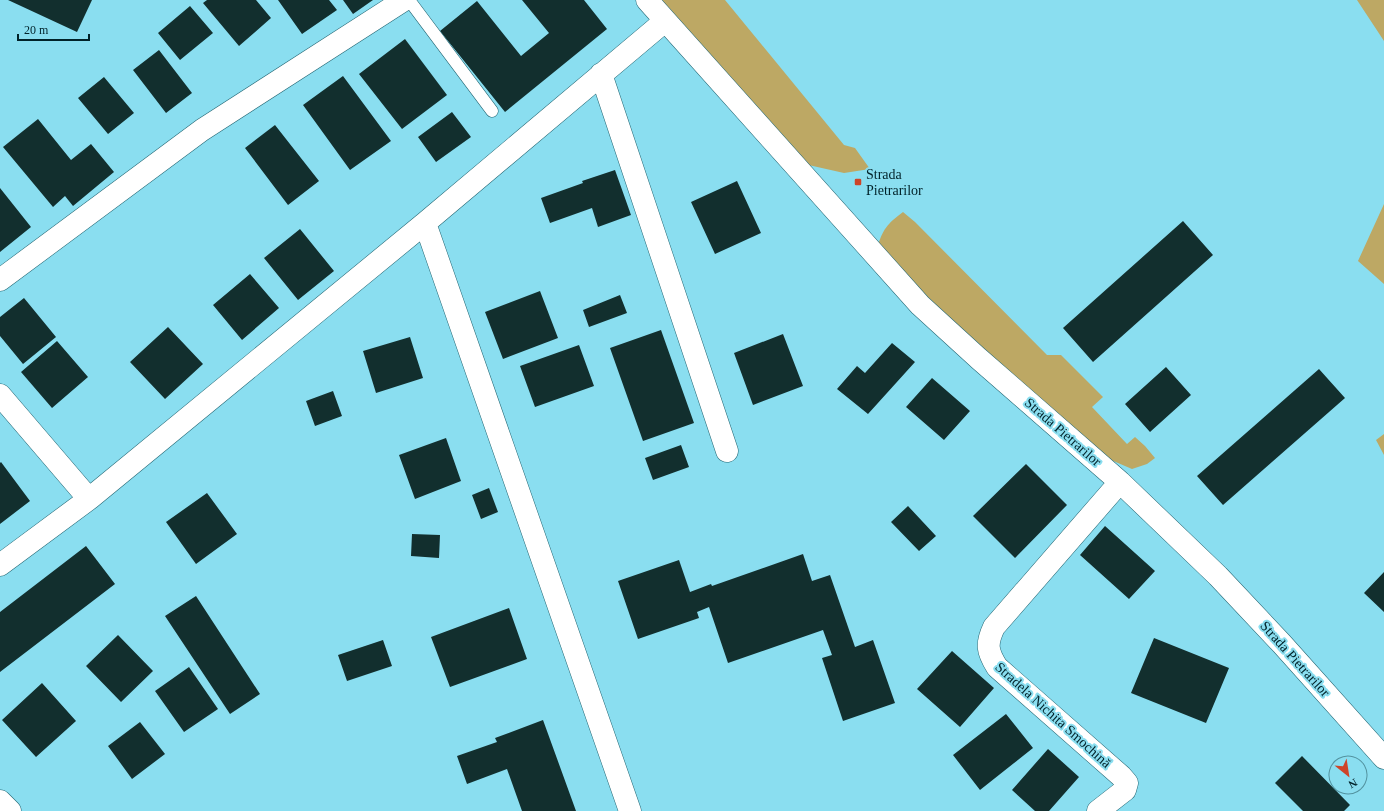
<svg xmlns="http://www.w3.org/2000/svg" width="1384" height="811" font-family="'Times New Roman',serif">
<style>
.green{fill:#bda864}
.building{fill:#122f2e}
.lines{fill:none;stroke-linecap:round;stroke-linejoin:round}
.lane-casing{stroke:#256774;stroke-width:13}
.street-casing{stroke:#256774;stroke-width:23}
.lane{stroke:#fff;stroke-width:12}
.street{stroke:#fff;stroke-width:22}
.poi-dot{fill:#ce4428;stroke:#8adef0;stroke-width:1.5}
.labels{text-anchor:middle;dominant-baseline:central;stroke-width:4;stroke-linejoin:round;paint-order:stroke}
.poi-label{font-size:14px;fill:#002229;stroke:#8adef0;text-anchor:start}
.street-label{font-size:14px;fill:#002229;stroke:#8adef0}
</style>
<rect width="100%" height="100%" fill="#8adef0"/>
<path class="green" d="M661,0h64l119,145 11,3 15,21 -26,4 -40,-9z
M1357,0h27v41z
M1384,204v80l-26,-23z
M903,212l12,10 132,133h14l42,42 -11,10 35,37 8,-7 10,9 10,12 -8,6 -15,5 -21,-9 -45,-38 -159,-141 -30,-33c6,-19 10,-24 26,-36z
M1384,434v21l-8,-15z"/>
<path class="building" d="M8,0h84l-15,32z
M207,0h49l15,18 -32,28 -36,-43z
M278,0h51l8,10 -35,24z
M343,0h30l-20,14z
M522,0h62l23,29 -102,83 -65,-81 37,-30 44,55 28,-23z
M190,6l23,27 -33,27 -22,-27z
M405,39l42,56 -45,34 -43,-55z
M159,50l33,43 -26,20 -33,-43z
M343,76l48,65 -41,29 -47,-65z
M104,77l30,36 -26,21 -30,-36z
M452,112l19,25 -35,25 -18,-25z
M38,119l33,41 20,-16 23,28 -41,34 -8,-10 -12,11 -50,-60z
M275,125l44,56 -31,24 -43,-57z
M615,170l16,45 -33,12 -6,-19 -42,15 -9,-25 42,-15 -1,-2z
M737,181l24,52 -46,21 -24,-52z
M0,188l31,39 -31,25z
M1183,221l30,34 -120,107 -30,-34z
M300,229l34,42 -36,29 -34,-42z
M250,274l29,34 -37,32 -29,-35z
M540,291l18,47 -55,21 -18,-47z
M620,295l7,18 -38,14 -6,-17z
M24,298l32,39 -33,27 -23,-28v-19z
M168,327l35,37 -38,35 -35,-37z
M661,330l33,93 -51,18 -33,-93z
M783,334l20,52 -50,19 -19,-52z
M410,337l13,41 -47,15 -13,-42z
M57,341l31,36 -36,31 -31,-36z
M892,343l23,19 -47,52 -31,-25 20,-23 8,7z
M579,345l15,41 -59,21 -15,-41z
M1166,367l25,28 -41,37 -25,-28z
M1319,369l26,29 -122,107 -26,-29z
M932,378l38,33 -26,29 -38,-33z
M333,391l9,25 -27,10 -9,-25z
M446,438l15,43 -46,18 -16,-44z
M681,445l8,22 -36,13 -8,-22z
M1,462l29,39 -30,23v-61z
M1026,464l41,41 -52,53 -42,-42z
M489,488l9,24 -17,7 -9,-24z
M207,493l30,41 -41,30 -30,-42z
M908,506l28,30 -17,15 -28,-29z
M1105,526l50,45 -26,28 -49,-44z
M412,534l28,1 -1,23 -28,-2z
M86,546l29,38 -115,88v-60z
M803,554l9,27 18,-6 25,72 18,-7 22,63 -52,18 -21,-63 10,-3 -9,-25 -95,33 -19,-56 -12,5 2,6 -61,21 -20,-58 61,-21 11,32 21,-8 1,2z
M1384,572v40l-20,-19z
M196,596l64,98 -30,20 -65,-98z
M509,608l18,51 -77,28 -19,-50z
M118,635l35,36 -32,31 -35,-36z
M1154,638l75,30 -23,55 -75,-30z
M383,640l9,26 -45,15 -9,-26z
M952,651l42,37 -34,39 -43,-38z
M189,667l29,42 -34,23 -29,-41z
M42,683l34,38 -40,36 -34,-37z
M1006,714l27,34 -53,42 -27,-35z
M543,720l33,91h-54l-15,-42 -40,15 -10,-28 40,-14 -2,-4z
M140,722l25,32 -33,25 -24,-33z
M1048,749l31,28 -30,34h-14l-23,-21z
M1302,756l48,49 -6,6h-41l-28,-28z"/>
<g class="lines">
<defs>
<path id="lane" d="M409,0l83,111"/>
<path id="street" d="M647,0l273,305 58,53 142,124 98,94 64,68 102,114
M601,74l126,377
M425,223l205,588
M0,280l202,-150 202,-130
M0,395l89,104 336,-276 240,-202
M0,565l89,-66
M0,801l10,10
M1098,811l27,-21 2,-7 -6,-7 -124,-109c-10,-16 -11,-23 -3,-40l126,-145"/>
</defs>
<use href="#lane" class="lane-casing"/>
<use href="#street" class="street-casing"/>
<use href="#lane" class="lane"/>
<use href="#street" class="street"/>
</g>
<rect class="poi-dot" x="854" y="178" width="8" height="8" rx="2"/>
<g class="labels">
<g class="poi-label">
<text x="866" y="174">Strada<tspan x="866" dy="16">Pietrarilor</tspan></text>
</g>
<g class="street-label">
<text transform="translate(1063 432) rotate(41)">Strada Pietrarilor</text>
<text transform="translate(1295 659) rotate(48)">Strada Pietrarilor</text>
<text transform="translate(1053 715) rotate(42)">Stradela Nichita Smochină</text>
</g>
</g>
<g transform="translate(1348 775) rotate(150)"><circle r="19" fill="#8adef0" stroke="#5393a0"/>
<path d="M0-3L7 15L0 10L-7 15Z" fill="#ce4428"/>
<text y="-6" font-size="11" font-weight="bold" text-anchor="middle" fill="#002229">N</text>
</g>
<path d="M18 34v6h71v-6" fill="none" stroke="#002229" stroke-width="2"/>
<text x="24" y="34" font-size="12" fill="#002229" stroke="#8adef0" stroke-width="3" paint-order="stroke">20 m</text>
</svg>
